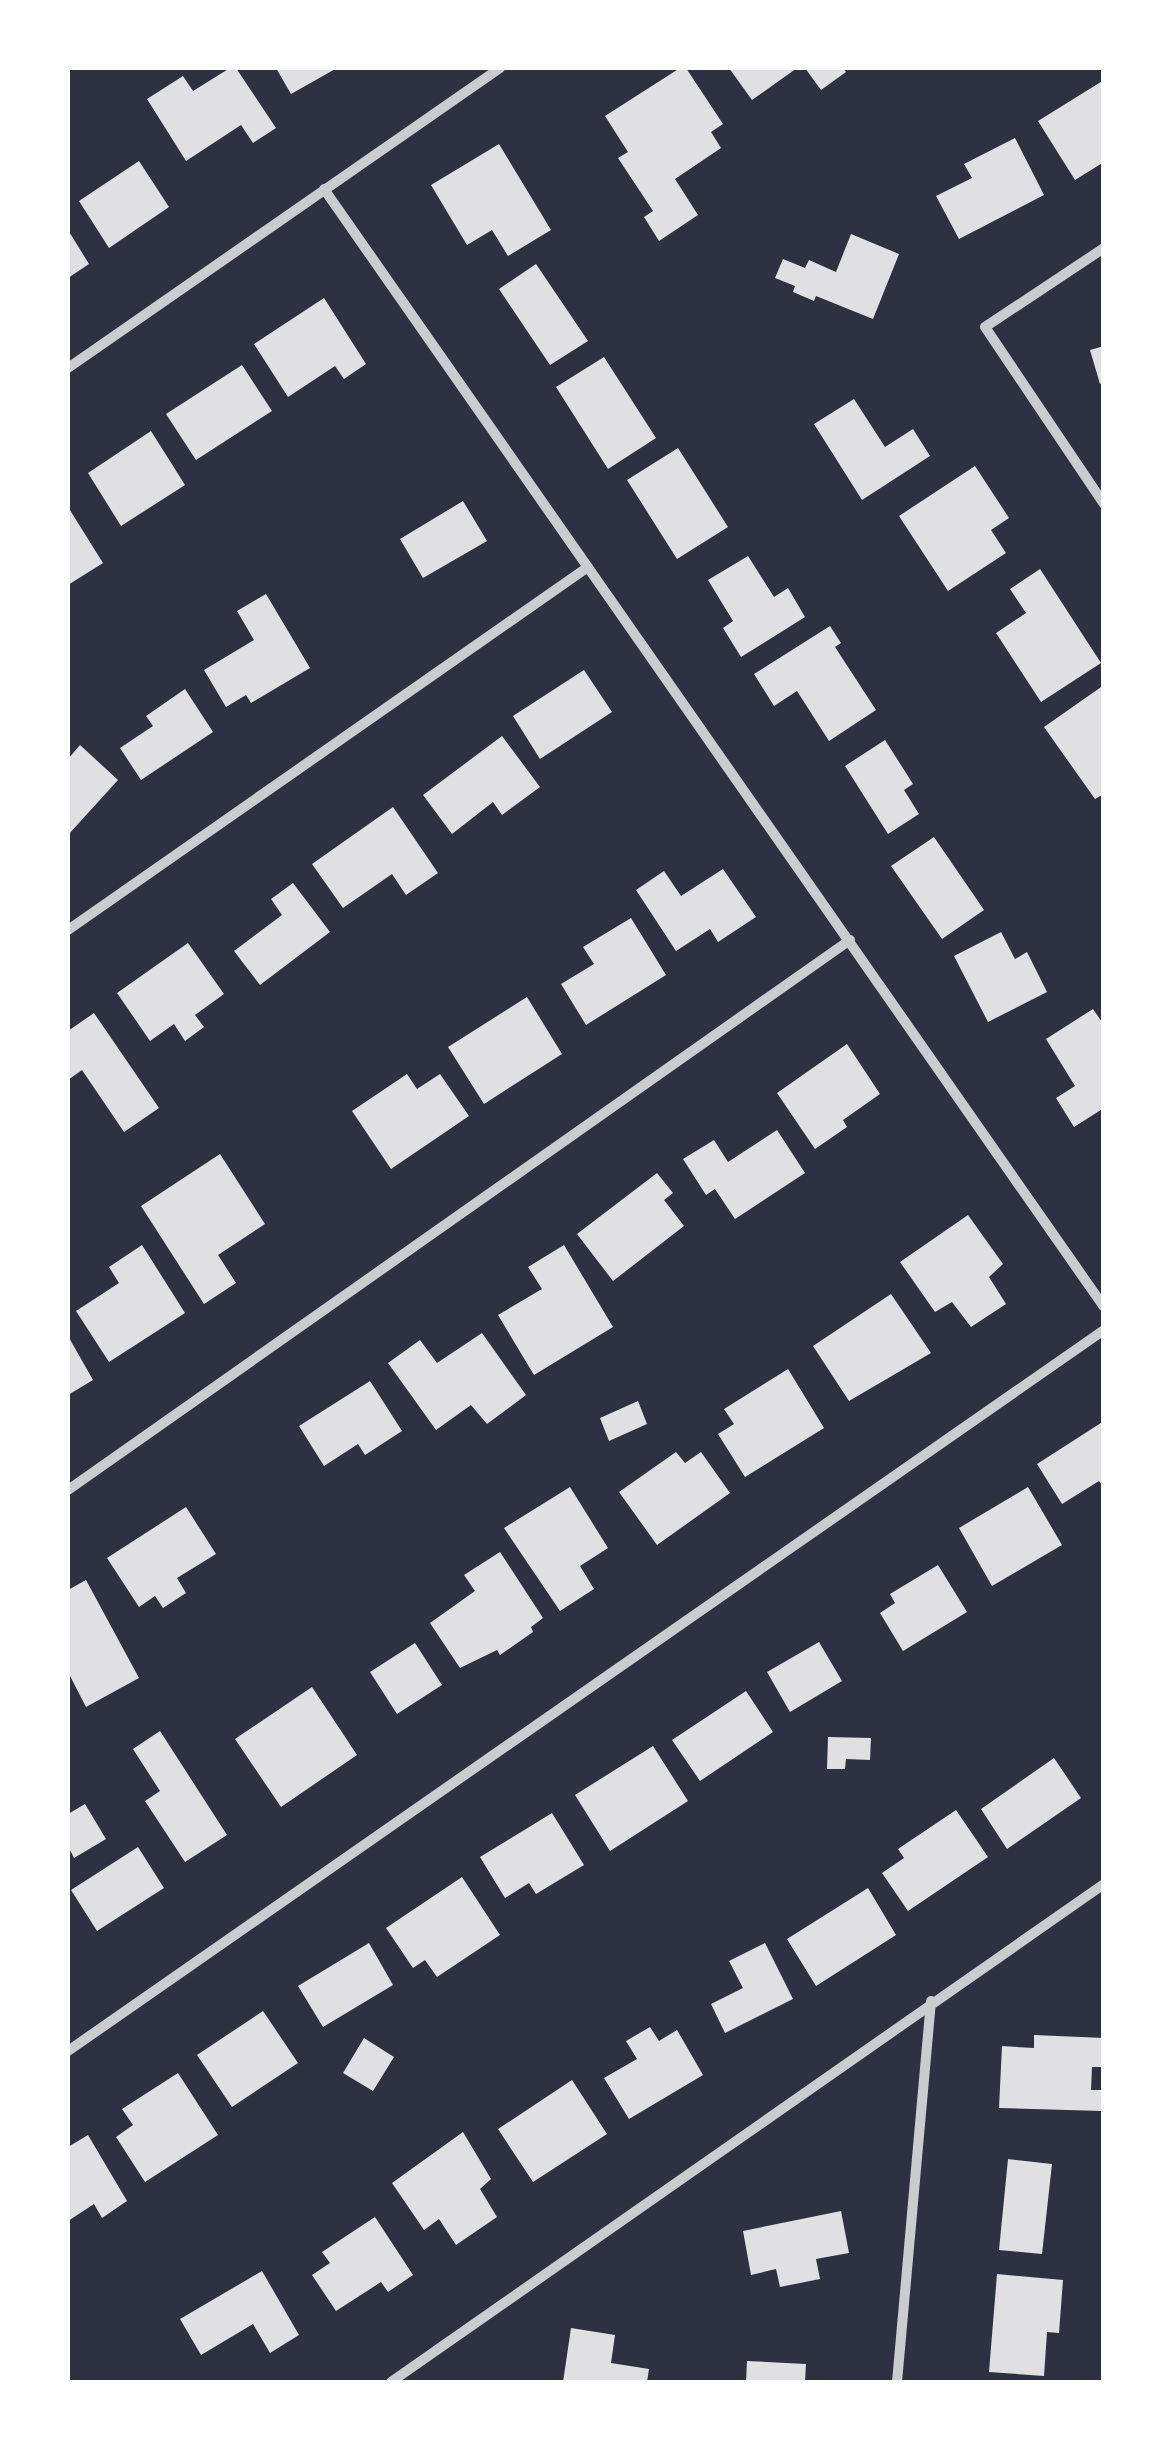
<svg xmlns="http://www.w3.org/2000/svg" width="1171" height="2450" font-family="'DejaVu Sans',sans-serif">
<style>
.building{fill:#e0e0e3}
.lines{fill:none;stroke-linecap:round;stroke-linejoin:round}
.minor{stroke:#caccd0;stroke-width:10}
</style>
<rect width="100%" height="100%" fill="#2d3142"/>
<path class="building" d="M230,68h6l40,60 -23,15 -12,-18 -55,36 -39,-62 36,-23 10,15z
M276,68h61l-46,26z
M680,68h6l37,56 -12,8 10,16 -46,31 23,36 -39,26 -15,-24 9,-6 -35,-53 10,-6 -23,-36z
M729,68h68l-45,32z
M805,68h38l3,4 -25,18z
M1104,80v82l-29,18 -37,-59z
M1015,138l29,57 -85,44 -23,-43 36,-18 -8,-14z
M499,144l52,86 -43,26 -16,-26 -25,15 -36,-60z
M139,161l30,46 -60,41 -30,-47z
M68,230l21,34 -21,14z
M851,234l48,20 -26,65 -57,-23 -2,5 -21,-9 2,-6 -20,-8 8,-19 22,9 4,-8 27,12z
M536,264l52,77 -38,24 -51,-76z
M324,298l42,66 -22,15 -9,-13 -47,31 -34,-53z
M1104,346v37l-4,1 -10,-34z
M604,357l52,81 -48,31 -52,-82z
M242,365l30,46 -76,49 -30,-46z
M854,399l31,48 28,-18 17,27 -68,44 -48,-76z
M151,431l34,54 -64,41 -33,-53z
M678,448l50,79 -51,32 -50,-79z
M975,466l34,52 -18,12 15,23 -58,38 -49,-75z
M463,501l24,40 -64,37 -23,-39z
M68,507l35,56 -35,22z
M748,556l26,41 14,-9 17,29 -64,40 -18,-29 10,-7 -25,-41z
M1040,569l61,94 -60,39 -45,-69 30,-20 -16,-24z
M266,594l44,74 -59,35 -5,-8 -20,12 -22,-37 50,-30 -17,-29z
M830,626l11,17 -6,4 41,63 -47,31 -32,-50 -23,15 -20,-32z
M584,670l28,42 -72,47 -27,-43z
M1104,685v109l-9,5 -51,-72z
M185,689l28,43 -72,48 -21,-32 33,-22 -7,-10z
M502,736l38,51 -38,28 -9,-13 -41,32 -29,-39z
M885,740l28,44 -9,6 15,24 -31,20 -43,-68z
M80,745l38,35 -50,55v-76z
M393,807l45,66 -32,22 -14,-21 -49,34 -31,-44z
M934,837l50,73 -42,29 -51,-73z
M723,869l33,48 -38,25 -8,-13 -34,22 -40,-61 28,-19 17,25z
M293,883l37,49 -70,53 -26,-34 48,-36 -11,-16z
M631,918l35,57 -80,50 -25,-41 33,-20 -11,-17z
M1001,932l14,27 12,-7 20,40 -59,30 -34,-66z
M188,943l36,51 -29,21 9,12 -19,14 -11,-17 -24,17 -33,-48z
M527,997l35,57 -78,50 -36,-57z
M1093,1009l11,16v83l-30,19 -18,-29 19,-12 -29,-47z
M94,1013l65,95 -35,24 -42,-62 -14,10v-49z
M847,1044l33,50 -37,26 4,7 -32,22 -38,-56z
M407,1074l10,15 23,-15 29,42 -78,53 -39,-58z
M777,1130l28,43 -70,46 -20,-30 -9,6 -23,-36 31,-19 14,22z
M220,1154l45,70 -47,31 18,28 -32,21 -63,-98z
M657,1173l16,20 -9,7 20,26 -71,55 -36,-47z
M968,1215l35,49 -14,13 17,27 -35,23 -19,-25 -17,10 -35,-50z
M142,1245l43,68 -76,49 -33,-51 43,-28 -10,-16z
M564,1245l49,82 -79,48 -36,-60 44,-26 -14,-22z
M891,1294l40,59 -82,48 -36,-55z
M482,1333l44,62 -39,29 -16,-19 -35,25 -48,-67 32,-23 17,23z
M68,1336l25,44 -25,15z
M788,1369l36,59 -79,49 -27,-43 16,-10 -10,-15z
M370,1381l32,50 -37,24 -7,-11 -34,22 -25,-40z
M638,1401l9,23 -38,17 -9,-23z
M1104,1421v67l-5,-7 -37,23 -25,-40z
M676,1452l9,11 16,-11 29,41 -73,52 -38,-53z
M570,1487l38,61 -28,18 14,23 -34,22 -56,-83z
M1028,1487l34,58 -70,41 -33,-58z
M186,1507l30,47 -39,24 9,15 -23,15 -8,-12 -16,11 -32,-49z
M500,1552l43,66 -12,9 2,5 -33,23 -3,-5 -37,18 -30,-45 45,-32 -11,-16z
M938,1565l29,47 -64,39 -23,-38 15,-10 -5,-9z
M86,1580l53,98 -53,29 -18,-35v-82z
M819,1642l23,39 -52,31 -23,-40z
M415,1643l27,42 -45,29 -27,-42z
M312,1687l45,68 -76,52 -46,-68z
M746,1691l27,41 -73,49 -28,-41z
M160,1731l67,104 -42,27 -40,-61 15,-10 -27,-42z
M828,1737l43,1 -1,22 -24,-1 -1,10h-18z
M653,1746l35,55 -78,50 -35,-56z
M1054,1758l27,40 -74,51 -26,-40z
M85,1804l21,35 -32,19 -6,-12v-32z
M956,1810l32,47 -80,54 -26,-38 22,-15 -6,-9z
M552,1813l32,52 -48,29 -7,-11 -24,15 -25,-41z
M138,1847l26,41 -67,43 -26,-41z
M462,1877l38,58 -63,42 -12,-17 -12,8 -27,-40z
M868,1888l28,47 -80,51 -29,-47z
M369,1943l24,42 -70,42 -25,-41z
M765,1943l28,56 -68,34 -14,-29 32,-16 -14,-27z
M263,2011l35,52 -66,44 -35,-52z
M650,2027l9,14 18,-11 26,45 -74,44 -25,-41 33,-19 -11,-18z
M1034,2035l70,3v29h-12l-1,23h12l-1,21 -103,-3 3,-62 32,2z
M364,2038l30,19 -21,34 -30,-18z
M178,2073l40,62 -73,47 -29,-45 17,-12 -11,-16z
M572,2080l35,54 -74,48 -35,-53z
M463,2132l28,47 -11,10 17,28 -41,28 -17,-26 -15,11 -32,-47z
M88,2135l39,66 -25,17 -8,-14 -26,17v-74z
M1008,2159l44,5 -10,90 -43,-4z
M841,2211l8,42 -33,6 4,20 -40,8 -4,-18 -25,6 -8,-44z
M375,2217l38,58 -25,17 -7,-10 -45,29 -24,-36 18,-12 -8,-11z
M262,2271l37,64 -29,18 -17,-29 -52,31 -21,-36z
M997,2274l66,6 -4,53 -12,-1 -3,44 -55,-4z
M571,2328l44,7 -4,28 38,6 -2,13h-84z
M747,2361l59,3 -1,18h-59z"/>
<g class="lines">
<path class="minor" d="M324,189l780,1118
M1104,248l-119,79 119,177
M68,368l432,-300
M68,930l520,-363
M68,1490l782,-550
M68,2051l1036,-721
M391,2382l713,-498
M897,2382l34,-381"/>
</g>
<rect width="1171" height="2450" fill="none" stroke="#ffffff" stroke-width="140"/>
</svg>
